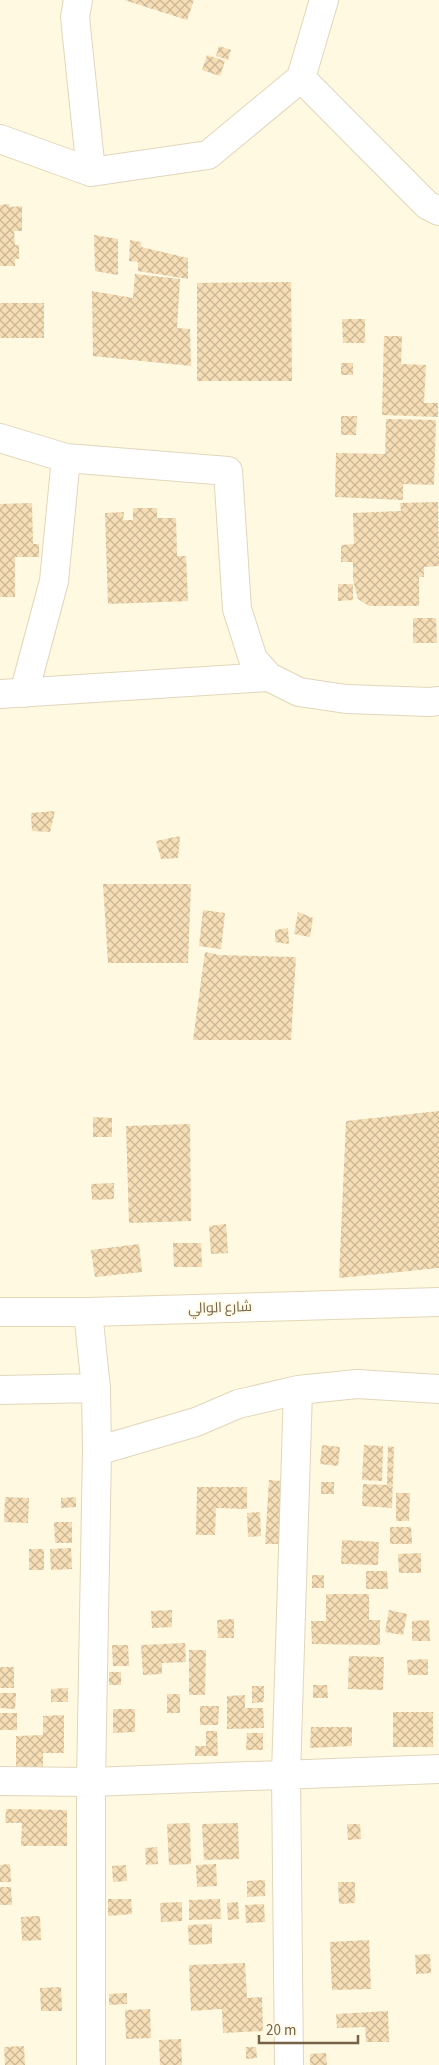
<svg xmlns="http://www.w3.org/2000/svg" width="439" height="2065" font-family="'Source Sans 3',Cairo,sans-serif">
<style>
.building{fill:url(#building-cross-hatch)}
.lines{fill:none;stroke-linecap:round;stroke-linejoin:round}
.minor-casing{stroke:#e2d6bc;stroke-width:30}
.secondary-casing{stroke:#e5d6b6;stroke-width:30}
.minor{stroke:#fff;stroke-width:28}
.secondary{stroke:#fff;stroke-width:28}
.labels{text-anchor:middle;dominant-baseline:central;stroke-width:4;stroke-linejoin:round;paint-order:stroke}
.street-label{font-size:14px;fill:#766246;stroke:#fffbe8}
</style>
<defs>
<pattern id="building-cross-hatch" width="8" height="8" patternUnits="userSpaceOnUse" patternTransform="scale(1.25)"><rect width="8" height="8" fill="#f5ddb6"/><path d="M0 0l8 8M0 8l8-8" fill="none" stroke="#cbb796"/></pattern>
</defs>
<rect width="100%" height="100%" fill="#fef9e0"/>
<path class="building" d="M124,0h70l-7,20z
M219,46l12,4 -3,10 -12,-4z
M207,55l18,6 -5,15 -18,-6z
M9,204l1,3 12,-1v25h-8l1,14h4v14h-4v7h-15v-61z
M94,235l24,4v36l-23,-4z
M130,240l11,2v5l47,11v21l-50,-8v-9l-9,-1z
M135,274l45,5 -3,49 13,1 1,37 -98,-10 -1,-65 41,7z
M291,282l1,99h-95v-98z
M0,303h44v35h-44z
M342,319h23v24h-22z
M384,336h18l-1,28 25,1 -2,38h14v14l-56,-2z
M341,363h12v12h-12z
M341,416h16l-1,19h-15z
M386,419l50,1 -2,65 -31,-1v16l-68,-3 1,-44 49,1z
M438,502l1,64 -15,1v10h-5v29h-50l-11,-7 -5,-19v-18h-12v-17l13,-1 -1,-31 48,-2 -1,-8z
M32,503l1,41h6v13h-24v40h-15v-93z
M133,508h24v10h19l1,38h9l2,45 -80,3 -3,-91 19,-1 -1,8h10z
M338,584h15v16l-15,1z
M413,618h23l1,25h-24z
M55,811l-5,21 -18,-1 -1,-18z
M180,836l-2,22 -17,1 -5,-18z
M103,884h88l-3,79h-80z
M203,910l22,3 -4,36 -22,-3z
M298,912l15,6 -3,19 -16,-3z
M288,928l1,16 -14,-2v-12z
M205,952l14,3 77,2 -5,83h-98z
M439,1111v157l-100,10 7,-157z
M93,1117l19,1v19h-19z
M190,1124l1,97 -62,2 -3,-97z
M114,1183v16l-22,1 -1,-16z
M226,1224l2,29 -17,1 -2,-28z
M173,1243h28l1,24h-28z
M139,1244l3,28 -47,5 -4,-27z
M322,1445l18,2 -2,19 -18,-2z
M364,1445l19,1 -1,35 -20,-1z
M388,1446l6,1 -2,61 -30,-2 1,-22 24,1z
M269,1480l13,1 -3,63h-14z
M321,1482h13v12h-13z
M197,1487h50v22l-31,-1 -1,27h-19z
M396,1493h14l-1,28h-13z
M5,1497l24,1 -1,25 -24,-1z
M76,1497v10l-15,1v-10z
M260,1512l1,24 -13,1 -1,-24z
M54,1522h18v21h-17z
M390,1527h21l1,17h-22z
M342,1540l37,2 -1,23 -37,-1z
M71,1548l1,21 -21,1 -1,-21z
M29,1549h15v21h-15z
M421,1553v20h-22l-1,-19z
M366,1571h21l1,18h-22z
M312,1575h12v13h-12z
M326,1594h43v26h11v25l-68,-1 -1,-23h15z
M172,1610v17l-20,1 -1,-17z
M389,1610l18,4 -4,21 -18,-3z
M234,1619v19h-16l-1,-18z
M429,1620l1,21h-18v-20z
M185,1643l1,19 -24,1v11l-19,1 -2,-30z
M112,1645h16l1,21h-16z
M189,1650h17l-1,45h-16z
M349,1656l35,1 -1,33 -35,-1z
M428,1659v16h-20l-1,-15z
M0,1667h14v21h-14z
M109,1672h12v13h-12z
M313,1685h14l1,13h-15z
M252,1686h12v16l-12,1z
M68,1688v14h-17v-13z
M0,1693h16l-1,16 -15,-1z
M167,1694h13v19h-13z
M245,1695v13h18l1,20 -37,1v-33z
M200,1706h19l-1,19h-18z
M113,1709h22v23l-22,1z
M393,1712h40v35h-40z
M0,1713h17v17h-17z
M64,1715v38h-21v15h-27v-32l27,-1v-19z
M311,1727h41v19l-42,2z
M206,1731h11l1,25h-23v-10h11z
M247,1733h16v17h-17z
M6,1809l61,1v36h-46l1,-23h-17z
M190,1823l1,41 -22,1 -2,-41z
M238,1823l1,36 -35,1 -2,-36z
M347,1824h13l1,15 -13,1z
M157,1847l1,17 -12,1 -1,-17z
M10,1864l1,18h-11v-17z
M216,1864l1,22 -20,1 -1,-22z
M126,1865l1,16 -14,1 -1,-16z
M265,1880v16l-18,1v-16z
M338,1882h17v21l-16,1z
M0,1887h11l1,18h-12z
M108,1899h23l1,15 -24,2z
M220,1899l1,20 -32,1v-20z
M182,1902v19l-21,1 -1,-19z
M238,1902l1,17 -11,1 -1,-17z
M264,1904l1,18 -19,1 -1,-18z
M40,1916l1,24 -19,1 -1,-24z
M212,1924v20l-23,1 -1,-20z
M369,1940l2,49 -39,1 -2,-48z
M430,1954l1,19 -15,1 -1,-19z
M245,1963l2,35 15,-1 1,34 -40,2 -1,-24 -31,2 -2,-46z
M61,1987l1,24h-21l-1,-23z
M127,1993v11l-18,1v-11z
M150,2009l1,29 -25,1 -1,-29z
M388,2011l1,31h-23l-1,-15 -28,1 -1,-14z
M181,2039l1,26h-22l-1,-25z
M24,2046l1,19h-20l-1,-18z
M246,2047h10l1,11 -11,1z
M326,2053l1,12h-17v-11z"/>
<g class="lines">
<defs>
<path id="minor" d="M78,0l-3,17 16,155
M301,78l126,127 12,6
M0,139l91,33 117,-17 93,-77 23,-78
M0,438l66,20 162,13 9,138 16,50 16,18 30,15 47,7 84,3 9,-1
M24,693l30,-112 12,-123
M0,694l269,-17
M88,1312l8,76 1,63 -6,331v283
M0,1390l96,-2
M97,1451l99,-29 42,-18 60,-14 59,-6 82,5
M0,1781l91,1 348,-13
M289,2065l-3,-291 12,-384"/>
<path id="secondary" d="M0,1312h88l351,-10"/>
</defs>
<use href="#minor" class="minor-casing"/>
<use href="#secondary" class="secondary-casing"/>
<use href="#minor" class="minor"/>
<use href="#secondary" class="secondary"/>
</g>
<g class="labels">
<g class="street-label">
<text transform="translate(220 1308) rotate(-2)">شارع الوالي</text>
</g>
</g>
<path d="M259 2035v8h99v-8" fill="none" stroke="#766246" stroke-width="2.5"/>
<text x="266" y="2035" font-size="15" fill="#766246" stroke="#fffbe8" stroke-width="4" paint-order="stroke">20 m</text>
</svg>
